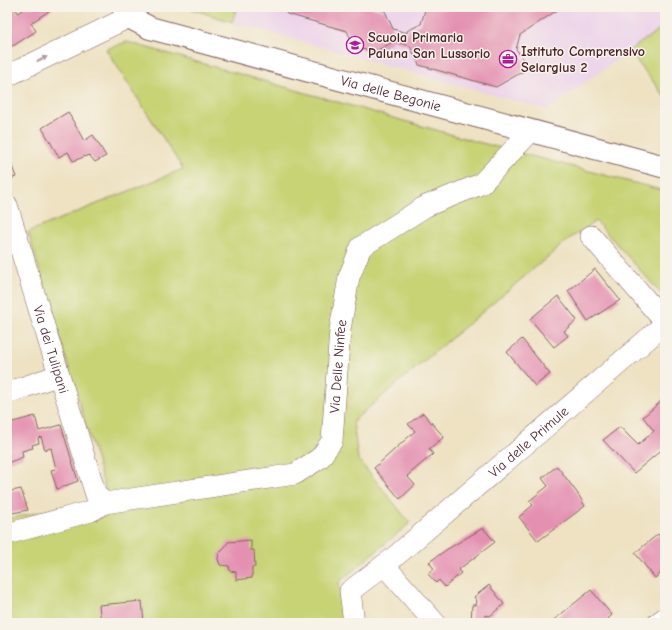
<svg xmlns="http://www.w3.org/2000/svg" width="672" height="630" viewBox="0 0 672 630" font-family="'Comic Neue',sans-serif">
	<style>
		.built { fill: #ecd1ea }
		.green { fill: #c7d375; stroke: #887950 }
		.building { fill: #e490b1 }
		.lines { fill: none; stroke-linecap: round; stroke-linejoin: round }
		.street-casing { stroke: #836360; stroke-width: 22 }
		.secondary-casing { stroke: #836360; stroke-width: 24 }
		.street { stroke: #fff; stroke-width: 21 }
		.secondary { stroke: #fff; stroke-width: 22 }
		.oneway { fill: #ae9aa0 }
		.labels { text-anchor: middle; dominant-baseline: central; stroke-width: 3; stroke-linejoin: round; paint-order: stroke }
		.poi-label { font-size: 14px; font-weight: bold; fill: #4a1f2b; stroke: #f7f3e8; text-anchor: start }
		.street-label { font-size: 14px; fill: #4a1f2b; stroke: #f7f3e8 }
	</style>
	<rect width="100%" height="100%" fill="#f7f3e8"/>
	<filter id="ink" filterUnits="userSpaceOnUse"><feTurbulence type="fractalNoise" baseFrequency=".025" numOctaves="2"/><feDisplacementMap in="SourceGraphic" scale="8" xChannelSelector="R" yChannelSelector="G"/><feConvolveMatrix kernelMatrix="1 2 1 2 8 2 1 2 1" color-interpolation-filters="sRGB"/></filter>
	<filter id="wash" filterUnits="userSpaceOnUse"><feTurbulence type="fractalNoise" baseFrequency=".012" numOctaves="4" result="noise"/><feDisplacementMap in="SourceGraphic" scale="16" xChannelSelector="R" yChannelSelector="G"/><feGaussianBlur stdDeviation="0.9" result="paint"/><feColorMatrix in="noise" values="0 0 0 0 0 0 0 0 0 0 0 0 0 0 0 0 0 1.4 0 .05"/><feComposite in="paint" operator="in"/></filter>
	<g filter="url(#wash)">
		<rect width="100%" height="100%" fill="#eee2c3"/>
		<!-- built -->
		<path class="built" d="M237,7H662L665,11V25L547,110L232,22Z"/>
		<!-- green -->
		<path class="green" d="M186,7H237L232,22Z
			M664,26L665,27V97L629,51Z
			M127,42L478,142L665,191V298L596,221L569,239L353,421L358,459L410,523L339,582L343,623H7V519L89,502L106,492L28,232L183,169L106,49Z"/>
		<g id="blocks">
			<!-- building -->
			<path class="building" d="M7,7H15L18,13L23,10L21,7H55L31,23L36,31L13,46L7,42Z
				M283,7H370L385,11L393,29L407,33V31L421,24L425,10L424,7H562L520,35L516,49L529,68L496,87L419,65L410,46L391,40V43L374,52L355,47L347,31L287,14Z
				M68,112L84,141L93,135L106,156L95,162L89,155L73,161L68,152L59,157L42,128Z
				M7,153L16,177L7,180Z
				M595,269L620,300L588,321L568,291Z
				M558,296L577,320L564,331L568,336L554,347L530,319Z
				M522,339L550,374L535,386L507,352Z
				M665,398V447L634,473L603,440L620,427L638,445L654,431L643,417Z
				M423,413L444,437L429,449L433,454L407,476L415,485L400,499L374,468L415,431L408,424Z
				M35,416L39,431L61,425L78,481L57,489L51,470L56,469L51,448L45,450L41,437L38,438L39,443L32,445L33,448L22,451L23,457L7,463V422L12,420L13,422Z
				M557,466L578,494L585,506L538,541L519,517L533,505L529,501L548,486L542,478Z
				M21,489L28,510L7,514V492Z
				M483,528L495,542L458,570L461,573L445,587L439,580L436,583L428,574L434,569L429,562L446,550Z
				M658,534L665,542V570L655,578L635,553Z
				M251,540V550H254L255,567H252V578L236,580V572L230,571L229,566L220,565L218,559L219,553L223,550L228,542Z
				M489,585L504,604L490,616L485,615L484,623H471L472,605H476L477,601L474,597Z
				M591,590L612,615L604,623H550Z
				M142,601L144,623H101L99,605Z"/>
		</g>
	</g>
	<g filter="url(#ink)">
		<use href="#blocks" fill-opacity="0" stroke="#836360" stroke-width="1"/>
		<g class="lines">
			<defs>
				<g id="street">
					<path d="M7,76L129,17"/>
					<path id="s1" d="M7,205L96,495L105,503L295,474L320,458L332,441L340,330L349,277L361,247L426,206L481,184L530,132"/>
					<path d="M591,236L665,322"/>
					<path d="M7,393L59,375"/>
					<path d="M7,534L91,511L105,503"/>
					<path d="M384,565L435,623"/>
					<path id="s2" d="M354,623L350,591L391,560L665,324"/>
					<path d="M658,623L665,618"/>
				</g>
				<g id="secondary">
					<path id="s3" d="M123,7L129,17L150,28L665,167"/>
				</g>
			</defs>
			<!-- street casing -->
			<use href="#street" class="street-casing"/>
			<!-- secondary casing -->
			<use href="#secondary" class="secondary-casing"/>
			<!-- street -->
			<use href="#street" class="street"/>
			<!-- secondary -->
			<use href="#secondary" class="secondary"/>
		</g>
		<!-- one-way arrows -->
		<defs><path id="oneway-solid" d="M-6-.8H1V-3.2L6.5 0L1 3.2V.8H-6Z"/></defs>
		<use class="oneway" href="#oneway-solid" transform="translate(42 59) rotate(-26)"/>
	</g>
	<!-- icons -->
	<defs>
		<symbol id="school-ring" viewBox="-11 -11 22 22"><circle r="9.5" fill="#f7f3e8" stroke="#b5179e" stroke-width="1.5"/><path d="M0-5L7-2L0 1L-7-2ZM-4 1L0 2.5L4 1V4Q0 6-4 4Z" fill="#b5179e"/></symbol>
		<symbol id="office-ring" viewBox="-11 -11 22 22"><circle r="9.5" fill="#f7f3e8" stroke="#b5179e" stroke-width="1.5"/><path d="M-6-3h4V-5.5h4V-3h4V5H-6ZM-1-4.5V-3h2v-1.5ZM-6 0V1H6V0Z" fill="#b5179e"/></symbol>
	</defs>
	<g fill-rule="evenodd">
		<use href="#school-ring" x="345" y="35" width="20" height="20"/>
		<use href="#office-ring" x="498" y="49" width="20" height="20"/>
	</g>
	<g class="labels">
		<!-- poi labels -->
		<g class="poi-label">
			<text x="368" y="37">Scuola Primaria<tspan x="368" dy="16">Paluna San Lussorio</tspan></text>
			<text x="521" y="51">Istituto Comprensivo<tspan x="521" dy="16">Selargius 2</tspan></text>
		</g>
		<!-- street labels -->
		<g class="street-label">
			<text stroke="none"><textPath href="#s3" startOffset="285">Via delle Begonie</textPath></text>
			<text stroke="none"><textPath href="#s1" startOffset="151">Via dei Tulipani</textPath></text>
			<text stroke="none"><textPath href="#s1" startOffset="633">Via Delle Ninfee</textPath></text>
			<text stroke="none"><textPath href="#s2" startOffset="265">Via delle Primule</textPath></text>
		</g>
	</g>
	<!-- margin -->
	<rect width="672" height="630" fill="none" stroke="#f7f3e8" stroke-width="24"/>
</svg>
